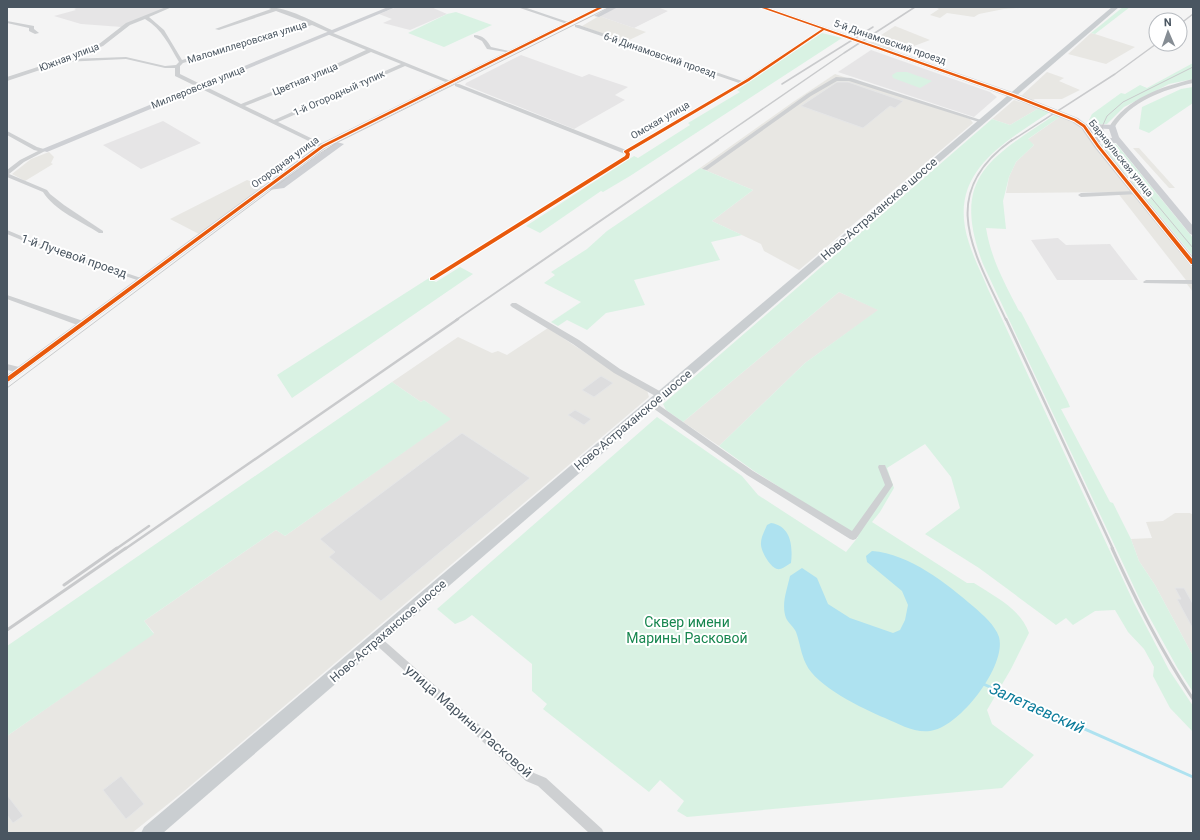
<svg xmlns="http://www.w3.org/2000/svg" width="1200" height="840" viewBox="0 0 1200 840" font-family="Roboto,sans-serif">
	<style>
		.commercial { fill: #e8e7e3 }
		.education { fill: #e6e5e6 }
		.green { fill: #d9f2e3 }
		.water { fill: #aee2f0 }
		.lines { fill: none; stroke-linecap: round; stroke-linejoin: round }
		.stream { stroke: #aee2f0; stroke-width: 3 }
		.building { fill: #ddddde; stroke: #e5e6e7 }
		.street { fill: #ced0d2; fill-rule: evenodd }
		.secondary { fill: #ced0d4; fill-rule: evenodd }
		.primary { fill: #caced1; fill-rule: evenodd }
		.tram { stroke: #c9cacc; stroke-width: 1 }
		.rail-far3 { stroke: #c9cacc; stroke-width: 1.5 }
		.rail-far2 { stroke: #c9cacc; stroke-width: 2 }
		.rail-far1 { stroke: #c9cacc; stroke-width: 2.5 }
		.rail { stroke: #c9cacc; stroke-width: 3 }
		.cycleway-casing { stroke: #fff; stroke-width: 2 }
		.cycleway { fill: #e8590c; fill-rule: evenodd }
		.labels { text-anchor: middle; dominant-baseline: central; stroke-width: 4; stroke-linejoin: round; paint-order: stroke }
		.far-street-label { font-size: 10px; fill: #4a5661; stroke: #fff }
		.street-label { font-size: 12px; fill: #4a5661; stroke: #fff }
		.near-park-label { font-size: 14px; fill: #17864f; stroke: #fff }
		.near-street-label { font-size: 14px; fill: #4a5661; stroke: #fff }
		.near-water-label { font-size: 16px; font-style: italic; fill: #0c7c9b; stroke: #fff }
	</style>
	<rect width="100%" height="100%" fill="#f4f4f4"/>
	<!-- commercial -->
	<path class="commercial" d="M935,7H1034L1004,9L979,14L974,17L947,13L940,18L930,15L939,9Z
		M599,16L646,32L625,42L582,26Z
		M895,26L930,40L914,46L905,43L891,51L869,43Z
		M1091,33L1095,34L1135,47L1106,64L1068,54Z
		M1047,72L1064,78L1059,81L1080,90L1062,99H1035L1031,101L1021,96Z
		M835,74L970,119L973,123L799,270L764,251L761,244L712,221L753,190L700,168L793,102Z
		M1014,100L1039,108L1010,125L992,119Z
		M1061,116L1079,126L1193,269V292L1187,284H1189L1117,192L1006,193L1009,177L1016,162L1034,145L1027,140Z
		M1133,148H1139L1175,188H1169Z
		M49,152L54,157L51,163L53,164L25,181L12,174L31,159Z
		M247,180L264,186L199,234L170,219Z
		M839,292L879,310L805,363L719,446L683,422Z
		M548,328L622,377L647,390L649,397L183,792L132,833H7V736L154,633L144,621L276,530L285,536L450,419L424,400L421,402L392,382L458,337L492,353L498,351L507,355Z
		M1175,513H1190L1193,515V656L1155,585L1139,561L1131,539L1152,538L1146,522L1163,521Z"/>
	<!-- education -->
	<path class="education" d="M79,7L81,8L169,7L122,27L81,24L54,16L76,10L74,9Z
		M397,7H431L447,14L410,30L383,23L392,19L379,14Z
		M617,7H657L668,11L634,28L599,16Z
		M871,50L990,92L997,97L974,117L838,72Z
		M521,55L582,77L589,74L628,87L615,95L625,100L574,129L465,85L466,83Z
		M163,121L201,143L141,169L103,145Z
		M1058,238L1066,245L1110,244L1138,280H1057L1031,240Z"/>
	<!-- green -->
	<path class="green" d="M1123,7H1130L1095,34L1091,33Z
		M456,12L492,25L444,47L408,33L447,14Z
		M822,33L842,38L630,176L603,192L601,191L540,233L526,226L634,156L638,158L690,125L688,123L740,92L737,90Z
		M1193,63V79L1169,84L1124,107L1107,124L1090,125L1089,120L1092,114L1121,93L1125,94L1140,85L1147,88Z
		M897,72H907L932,81L920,88L893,78L892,75Z
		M1193,87V103L1149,133L1139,129L1142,107L1181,89Z
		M1039,108L1050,112C1002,144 946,174 969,243C974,259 982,274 988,289L1134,603L1169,670L1193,706V732L1170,708L1153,676L1154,667L1144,649L1128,632L1115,610L1095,611L1073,625L1066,618L1056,625L979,568L925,534L960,508L951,477L925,444L887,468L894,488L880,512L872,522L967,583H974C994,596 1021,609 1029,633L1011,669L987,710L992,724L1034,755L1002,788L687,817L677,811L684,801L660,780L649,792L543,709L547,704L532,691V664L472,615L465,620L455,624L437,609L657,417L742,476L758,495L846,552L858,537L754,471L719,446L805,363L878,310L839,292L683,422L666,410L663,404L992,119L1010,125Z
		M1056,114L1061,116L1028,139L1034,145L1016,162L1009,177L1003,201L1006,229L986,228C991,259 1005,284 1019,311L1021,312L1068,402L1070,407L1061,409L1110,502L1113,503L1131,539L1139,561L1155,585L1193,656V692L1178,669L1141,602L983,264C950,177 990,158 1056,114Z
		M1102,142H1112L1118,146L1193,238V256L1102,145Z
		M700,168L753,190L712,221L742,235L711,242L720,260L634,280L645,305L606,313L587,330L567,320L558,326L551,322L581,302L544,283L555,275L551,272L587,249L607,231Z
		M460,267L473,274L292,398L277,375L429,278L436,282Z
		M392,382L421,402L424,400L451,419L285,536L276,530L144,621L154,634L7,736V646Z"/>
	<!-- water -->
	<path class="water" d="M771,523C791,526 793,546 791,563C787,565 782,570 777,569C770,567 760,550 761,543C761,537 765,530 767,525Z
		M872,551C910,554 946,583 974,607C983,615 995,625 999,637C1007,666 959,728 930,731C914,733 899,724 885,718C863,709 816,686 806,664C801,654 800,643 796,632C794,627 788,623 786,618C781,604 787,590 790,576L802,568L817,578L828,604L850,618L893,633L900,630L905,620L908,605L902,591L867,562L866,556Z"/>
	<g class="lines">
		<!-- stream -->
		<path class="stream" d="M981,683L1193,777"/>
	</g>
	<!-- building -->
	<path class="building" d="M837,82H848L903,101L895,108L890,106L863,128L801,106Z
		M601,376L613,383L594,397L582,390Z
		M575,410L591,419L584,425L568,415Z
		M462,433L530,478L381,601L329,557L335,552L320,539Z
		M1175,588H1184L1193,604V629L1177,599H1181Z
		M121,776L144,804L126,819L103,790Z
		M7,795L23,816L13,823L7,815Z"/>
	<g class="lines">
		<!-- street -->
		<path class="street" d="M166,7H172L149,17L164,30L182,60L308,23L276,11L219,30L215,29L271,9L267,7C288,7 314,22 334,31L333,33L453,82L448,83L405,66L278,122L325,145V147L323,148L175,76V68H165L126,59L64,62L7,81V77L59,60L99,44L126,23ZM145,19C162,29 169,45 179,62L176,65L165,66L126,57L69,59L103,46L130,25ZM312,25L328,32L327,34L366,50L304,79L241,104L180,74V66L183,63ZM371,52L401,64L274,120L245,106L308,81Z
			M206,7H227L225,8H208Z
			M517,7H524L571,23L567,24Z
			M7,21L34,26V29L39,33L35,34L29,31V28L7,23Z
			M575,25H579L742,81L821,29L825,30L750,81L630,152L631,154L629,158L434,280H430V278L624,156L625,154L455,86V84H459L626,150L739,83L575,27Z
			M474,35C483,35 487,40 491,47L513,52L511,53L487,49L482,41L474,37Z
			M836,77L851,78L984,121L979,122L849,81H837L811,96L707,170L702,169L807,94Z
			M1193,79V83C1163,90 1131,101 1114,128L1109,127C1127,98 1161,87 1193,79Z
			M7,131L37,147L47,150L24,162L9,174L47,190L50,194L64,205L103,231V233H99C81,221 55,211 43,192L7,177V170L20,160L38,151L34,150L7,135Z
			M1136,191L1139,193L1138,194L1081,197L1078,195L1081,193Z
			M7,230L40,244L144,279L145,280L144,281H140L36,246L7,234Z
			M1146,280H1193V284L1144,283L1143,282Z
			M7,295L86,322L87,324L83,326H80L7,299Z
			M512,303H516L579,340L620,369L665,394L666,396L665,398H659L614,373L573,344L512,307L510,305Z
			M7,364L23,368L24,370L20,373L7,370Z
			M653,401L753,471L852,531L885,485L878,467L879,465H885L893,485L856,539L853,540L850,539L747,475L650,406L649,404L650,402Z
			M377,636L380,637L534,773L546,778L602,829L604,833H589L538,786L526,781L374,643L372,640L374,637Z"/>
		<!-- secondary -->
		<path class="secondary" d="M388,7H396L47,152L40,150Z
			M597,7H605L326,148L277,184L337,142L344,144L284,188L269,190L7,384V375L320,144Z
			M610,7H618L599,17L594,16Z
			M758,7H767L1015,93L1078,118L1086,124L1115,125L1119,137L1193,226V235L1190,234L1116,143L1099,142L1193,257V266L1190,265L1095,148L1081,128L1072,122L1009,97ZM1090,128L1109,129L1112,138L1095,137Z"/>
		<!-- primary -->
		<path class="primary" d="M1112,7H1119L163,833H141L144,827Z"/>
		<!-- tram -->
		<path class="tram" d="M1193,67L1123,102L1107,116L1102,127L1109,147L1193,248
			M7,388L319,154L338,142L610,7"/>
		<!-- rail-far3 -->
		<path class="rail-far3" d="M1180,24L1193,14
			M782,84L873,27
			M716,141L844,53L915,7
			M1011,141L1115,74L1156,44"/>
		<!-- rail-far2 -->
		<path class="rail-far2" d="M456,320L718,140
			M1006,320C975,253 935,195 1012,140"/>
		<!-- rail-far1 -->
		<path class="rail-far1" d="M1006,319L1113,549
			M116,549L149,526
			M125,549L458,319"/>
		<!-- rail -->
		<path class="rail" d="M1112,548C1136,600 1161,651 1193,699
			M64,585L117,548
			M7,630L126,548"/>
		<defs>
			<path id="cycleway" d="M599,7H604L324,147L9,381L7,382V377L322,145Z
				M759,7H764L1013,94L1076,119L1085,125L1099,145L1193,260V264H1191L1097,147L1083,127L1074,121L1011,96L824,30L749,81L629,152L630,154L629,158L434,280H430V278L625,156L626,154L624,152V151L747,79L822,29Z"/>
		</defs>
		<!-- cycleway casing -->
		<use href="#cycleway" class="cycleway-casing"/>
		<!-- cycleway -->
		<use href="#cycleway" class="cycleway"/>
	</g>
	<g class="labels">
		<!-- far-street labels -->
		<g class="far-street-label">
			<text transform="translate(247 42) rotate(-17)">Маломиллеровская улица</text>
			<text transform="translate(890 42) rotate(19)">5-й Динамовский проезд</text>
			<text transform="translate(660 55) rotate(19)">6-й Динамовский проезд</text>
			<text transform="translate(69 57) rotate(-21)">Южная улица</text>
			<text transform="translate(305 79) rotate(-23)">Цветная улица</text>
			<text transform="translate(198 87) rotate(-22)">Миллеровская улица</text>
			<text transform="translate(339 93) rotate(-24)">1-й Огородный тупик</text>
			<text transform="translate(660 120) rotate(-30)">Омская улица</text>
			<text transform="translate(1121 158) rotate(51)">Барнаульская улица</text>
			<text transform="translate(285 162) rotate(-36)">Огородная улица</text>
		</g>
		<!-- street labels -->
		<g class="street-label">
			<text transform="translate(879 209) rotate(-41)">Ново-Астраханское шоссе</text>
			<text transform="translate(74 256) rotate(19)">1-й Лучевой проезд</text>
			<text transform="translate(633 420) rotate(-40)">Ново-Астраханское шоссе</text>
			<text transform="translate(388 631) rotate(-41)">Ново-Астраханское шоссе</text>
		</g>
		<!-- near-park labels -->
		<g class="near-park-label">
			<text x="687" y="622">Сквер имени<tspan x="687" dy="16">Марины Расковой</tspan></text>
		</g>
		<!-- near-street labels -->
		<g class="near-street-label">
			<text transform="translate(469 721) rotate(41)">улица Марины Расковой</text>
		</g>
		<!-- near-water labels -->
		<g class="near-water-label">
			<text transform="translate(1037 708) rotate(24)">Залетаевский</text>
		</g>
	</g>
	<!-- border -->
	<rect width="1200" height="840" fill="none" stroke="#4a5661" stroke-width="16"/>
	<!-- north arrow -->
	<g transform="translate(1168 32) rotate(358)"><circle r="19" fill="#ffffff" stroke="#b7bbc0"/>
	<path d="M0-3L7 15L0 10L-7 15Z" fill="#868d94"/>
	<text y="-6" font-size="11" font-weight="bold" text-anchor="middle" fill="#4a5661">N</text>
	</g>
</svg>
